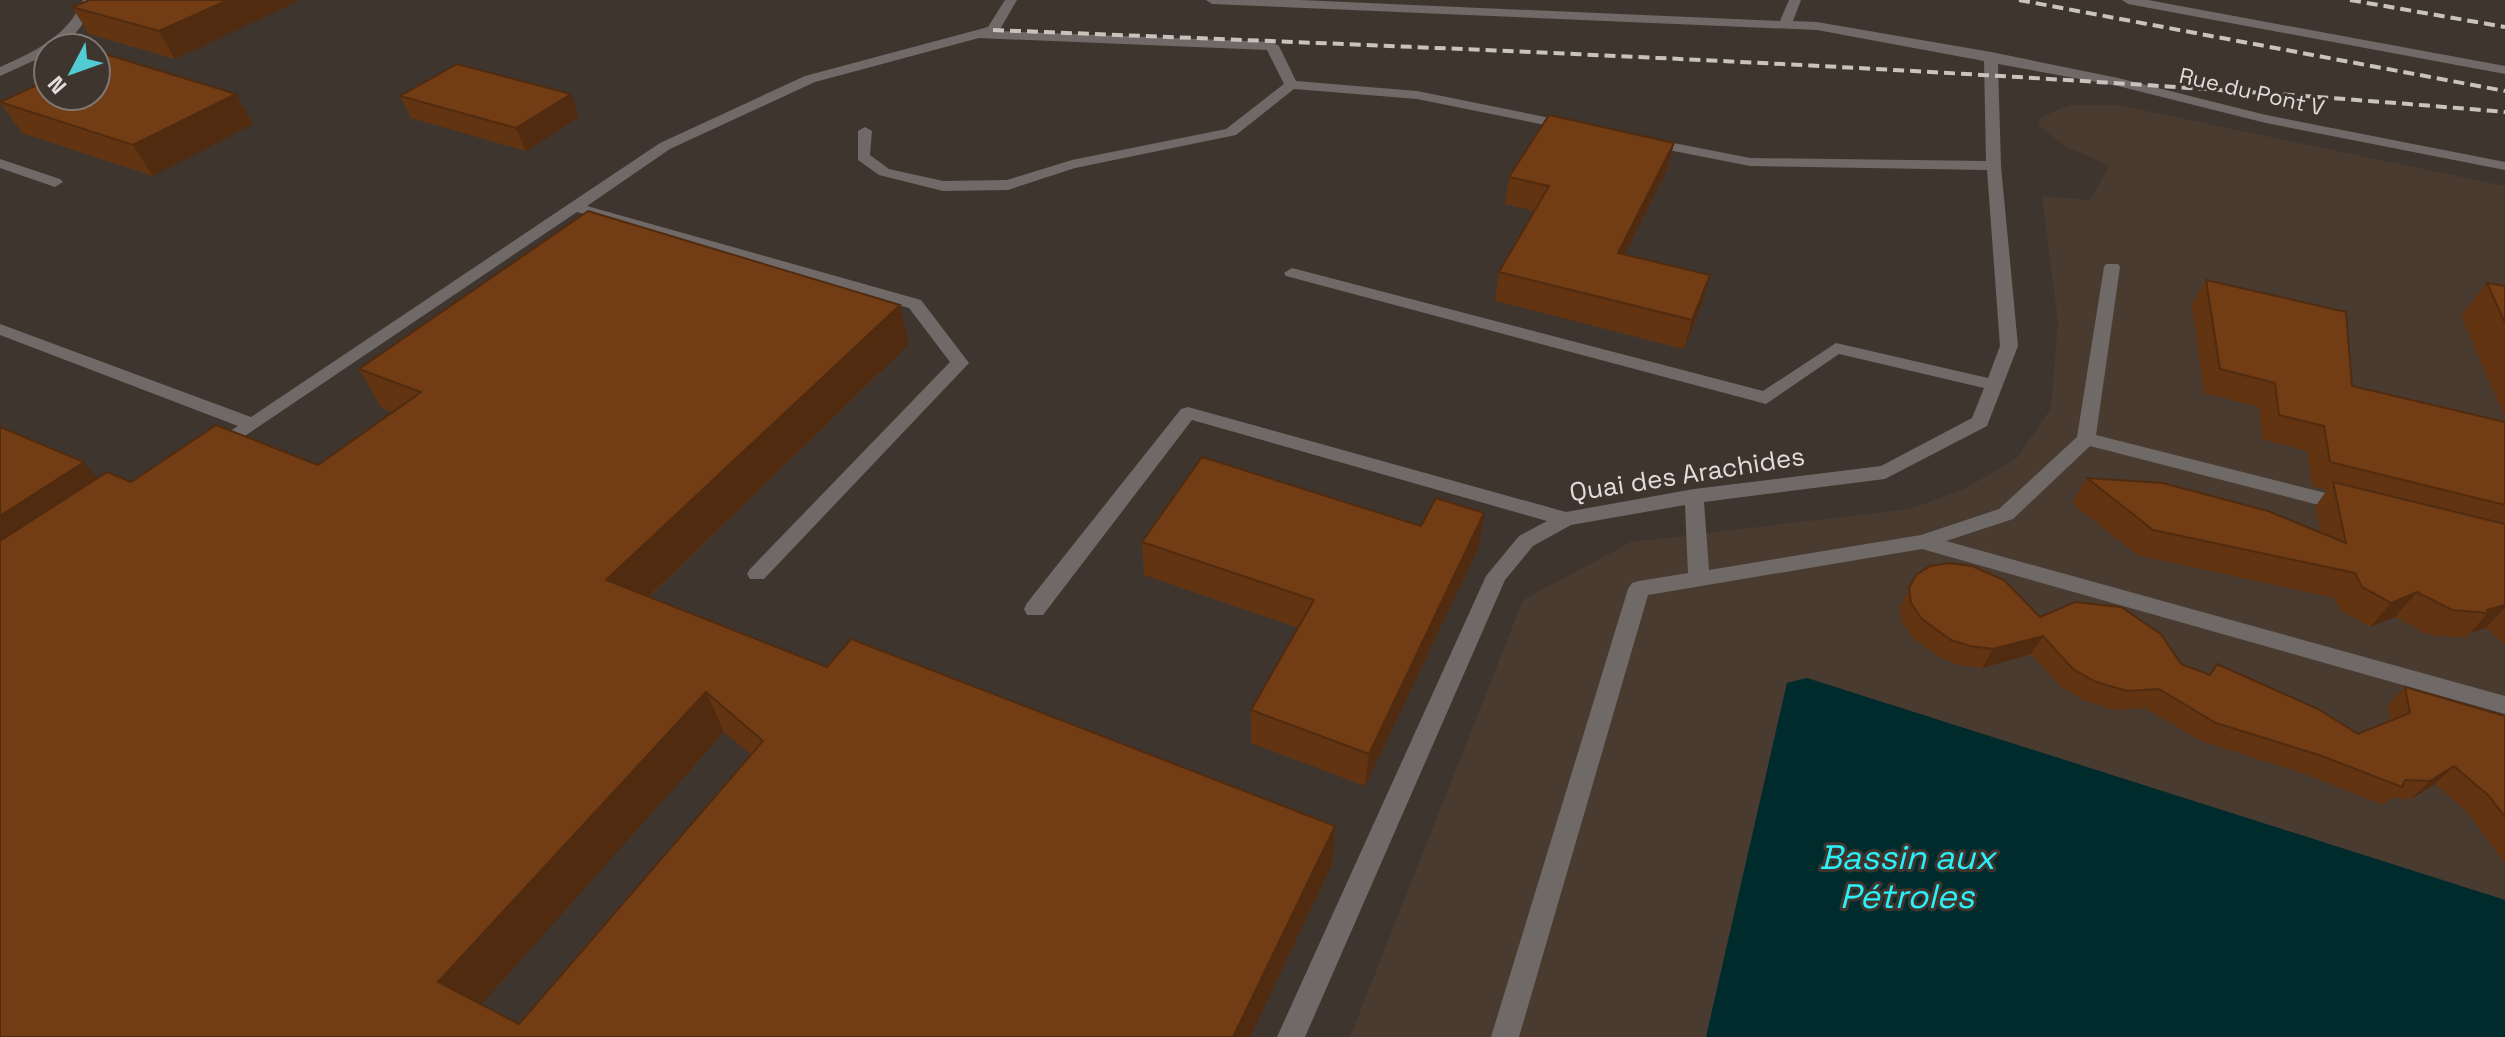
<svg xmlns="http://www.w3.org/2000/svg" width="2505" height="1037" viewBox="0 0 2505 1037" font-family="'Space Grotesk',sans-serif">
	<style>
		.built { fill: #4a3b31 }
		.water { fill: #002b2d }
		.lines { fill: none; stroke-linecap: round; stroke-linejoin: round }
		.minor { fill: #6f6a67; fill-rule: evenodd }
		.rail { stroke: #c9c3be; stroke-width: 4; stroke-dasharray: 11 6; stroke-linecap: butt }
		.wall { fill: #623412; fill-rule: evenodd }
		.shaded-wall { fill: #502b0f }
		.building { fill: #723d15; stroke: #502b0f; stroke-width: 2; fill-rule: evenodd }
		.labels { text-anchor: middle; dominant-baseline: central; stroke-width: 6; stroke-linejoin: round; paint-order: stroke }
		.far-street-label { font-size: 22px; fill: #e3ddd9; stroke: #3e352f }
		.street-label { font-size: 26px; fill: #e3ddd9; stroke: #3e352f }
		.near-water-label { font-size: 34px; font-style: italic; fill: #2af0f7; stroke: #3e352f }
	</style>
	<rect width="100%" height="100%" fill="#3e352f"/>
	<!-- built -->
	<path class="built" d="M2069,105H2118L2505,186V900L1807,678L1787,683L1706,1037H1350L1523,600L1631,542L1910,509L1966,488L2017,458L2051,408L2058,321L2042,196L2090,200L2109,166L2065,146L2038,125L2041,117Z"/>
	<!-- water -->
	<path class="water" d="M1807,678L2505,900V1037H1706L1787,683Z"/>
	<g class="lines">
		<!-- minor -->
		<path class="minor" d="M83,0H95C88,19 70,48 48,48L44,56L0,76V67C33,53 69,35 83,0Z
			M1005,0H1017L999,31L1272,42L1279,46L1296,81L1417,91L1570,122L1577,126L1570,130L1417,99L1294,89L1236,135L1075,168L1008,190L943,191L879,175L858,160V131L865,127L872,131L870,155L889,169L943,181L1007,180L1072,160L1226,129L1284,84L1267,50L979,38L815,82L670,149L587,206L921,300L969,363L764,579H750L747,574L750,569L950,362L909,308L577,212L218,454L211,453L209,448L211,443L238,426L0,335V324L251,417L660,143L805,76L988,27Z
			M1206,0H1300L1780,21L1789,0H1801L1793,21L1817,22L1991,52L2118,78L2266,115L2505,162V170L2266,123L2118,86L1998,64L2001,166L2018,346L1987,426L1885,479L1704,502L1709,570L1921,535L1999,509L2077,437L2104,267L2106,264H2118L2120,267L2096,435L2353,500L2356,505L2353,510L2346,512L2090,446L2013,519L1946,541L2505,696V714L1922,549L1648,595L1519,1037H1491L1628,589L1632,583L1639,581L1688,573L1685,505L1571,525L1533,546L1505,580L1305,1037H1277L1486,576L1519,536L1547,521L1192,420L1043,615H1027L1024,609L1027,603L1181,409L1188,407L1566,512L1694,489L1881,466L1972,418L1984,388L1839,354L1766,404L1286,276L1284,273L1292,268L1763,391L1836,343L1988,378L2000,346L1987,170L1750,166L1648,146L1641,142L1648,138L1750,158L1986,161L1984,61L1817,30L1212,4Z
			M2122,0H2148L2505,66V74L2128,4Z
			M0,159L60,179L63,182L55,187L0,168Z"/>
		<!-- rail -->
		<path class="rail" d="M2019,0L2505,91
			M2350,0L2505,27
			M993,30C1497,50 2002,69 2505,112"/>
	</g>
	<!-- wall -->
	<path class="wall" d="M300,0L175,59L89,34L72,7Z
		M236,94L253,124L153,176L22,133L0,102Z
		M571,94L579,117L526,151L411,118L400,96Z
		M1674,143L1667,170L1625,254L1702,303L1684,349L1495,301L1499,272L1534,211L1505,204L1509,177Z
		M2206,280L2352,386L2505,422V645L2486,628L2470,633L2465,638L2429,635L2395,617L2370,627L2341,611L2334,598L2137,555L2072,503L2087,478L2320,532L2315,507L2327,490L2312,486L2307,451L2262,439L2259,407L2204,393L2192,304Z
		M2487,283L2505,286V418L2461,316Z
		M909,344L649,597L827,667L1335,826L1332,864L1250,1037H0L84,462L97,479L131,482L318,465L392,412L382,409L359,369ZM724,732L751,755L519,1024L481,1004Z
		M1484,513L1479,546L1365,786L1251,743V710L1298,628L1144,575L1142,542L1421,526Z
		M1916,575L2209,674L2217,664L2358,734L2390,721L2388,705L2405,687L2505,716V864L2469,814L2435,784L2411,799L2390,798L2383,805L2305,774L2201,741L2145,708L2113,710L2083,700L2061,687L2031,654L1982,668L1959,665L1941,658L1913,638L1902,622L1900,607Z"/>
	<!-- shaded-wall -->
	<path class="shaded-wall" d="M228,0H300L175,59L159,31Z
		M236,94L253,124L153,176L133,145Z
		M571,94L579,117L526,151L516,128Z
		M1674,143L1667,170L1611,281L1618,253Z
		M1710,275L1702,303L1684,349L1692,320Z
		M900,305L909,344L625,619L606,580Z
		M84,462L117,502L0,580V516Z
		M1484,513L1479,546L1365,786L1369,754Z
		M2417,592L2395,617L2370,627L2391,603Z
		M2505,605V608L2486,628L2470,633L2488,613L2487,610Z
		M2043,636L2031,654L1982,668L1993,649Z
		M706,692L724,732L469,1018L438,982Z
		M2454,766L2435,784L2411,799L2430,781Z
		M1335,826L1332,864L1250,1037H1233Z"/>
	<!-- building -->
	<path class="building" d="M90,0H228L159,31L72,7Z
		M105,54L236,94L133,145L0,102L48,80V96H96V59Z
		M457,64L571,94L516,128L400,96Z
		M1549,115L1674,143L1618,253L1710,275L1692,320L1499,272L1549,186L1509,177Z
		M588,211L900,305L606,580L827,667L851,639L1335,826L1233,1037H0V541L107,472L131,482L216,425L318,465L421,392L359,369ZM706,692L763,741L519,1024L438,982Z
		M2206,280L2346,312L2352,386L2505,422V505L2330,462L2324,426L2279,415L2275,383L2220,369Z
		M2487,283L2505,286V323Z
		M0,427L84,462L0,516Z
		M1202,457L1421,526L1436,498L1484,513L1369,754L1251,710L1314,600L1142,542Z
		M2087,478L2163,483L2268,511L2346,543L2333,482L2505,524V605L2487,610L2488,613L2452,610L2417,592L2391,603L2362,587L2355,573L2153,530Z
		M1949,563L1972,566L2004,580L2040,617L2075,602L2121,607L2161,634L2181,664L2210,675L2217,664L2318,709L2358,734L2410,713L2405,687L2505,716V817L2489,796L2454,766L2430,781L2405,780L2402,787L2322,756L2216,723L2159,689L2127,691L2096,682L2073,669L2043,636L1993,649L1970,646L1951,640L1922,619L1911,603L1909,588L1916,575L1930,566Z"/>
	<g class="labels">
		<!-- far-street labels -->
		<g class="far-street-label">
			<text transform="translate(2252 91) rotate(13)">Rue du Pont V</text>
		</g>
		<!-- street labels -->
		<g class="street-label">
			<text transform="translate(1687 474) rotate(-9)">Quai des Arachides</text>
		</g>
		<!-- near-water labels -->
		<g class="near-water-label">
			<text x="1907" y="857">Bassin aux<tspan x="1907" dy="39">Pétroles</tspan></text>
		</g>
	</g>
	<!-- north arrow -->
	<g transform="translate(72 72) rotate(229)"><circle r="38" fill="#3e352f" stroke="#807873" stroke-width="2"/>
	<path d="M0-6L14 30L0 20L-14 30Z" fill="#51ccd2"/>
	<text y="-12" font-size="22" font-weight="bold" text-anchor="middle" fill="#e3ddd9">N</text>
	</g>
</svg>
